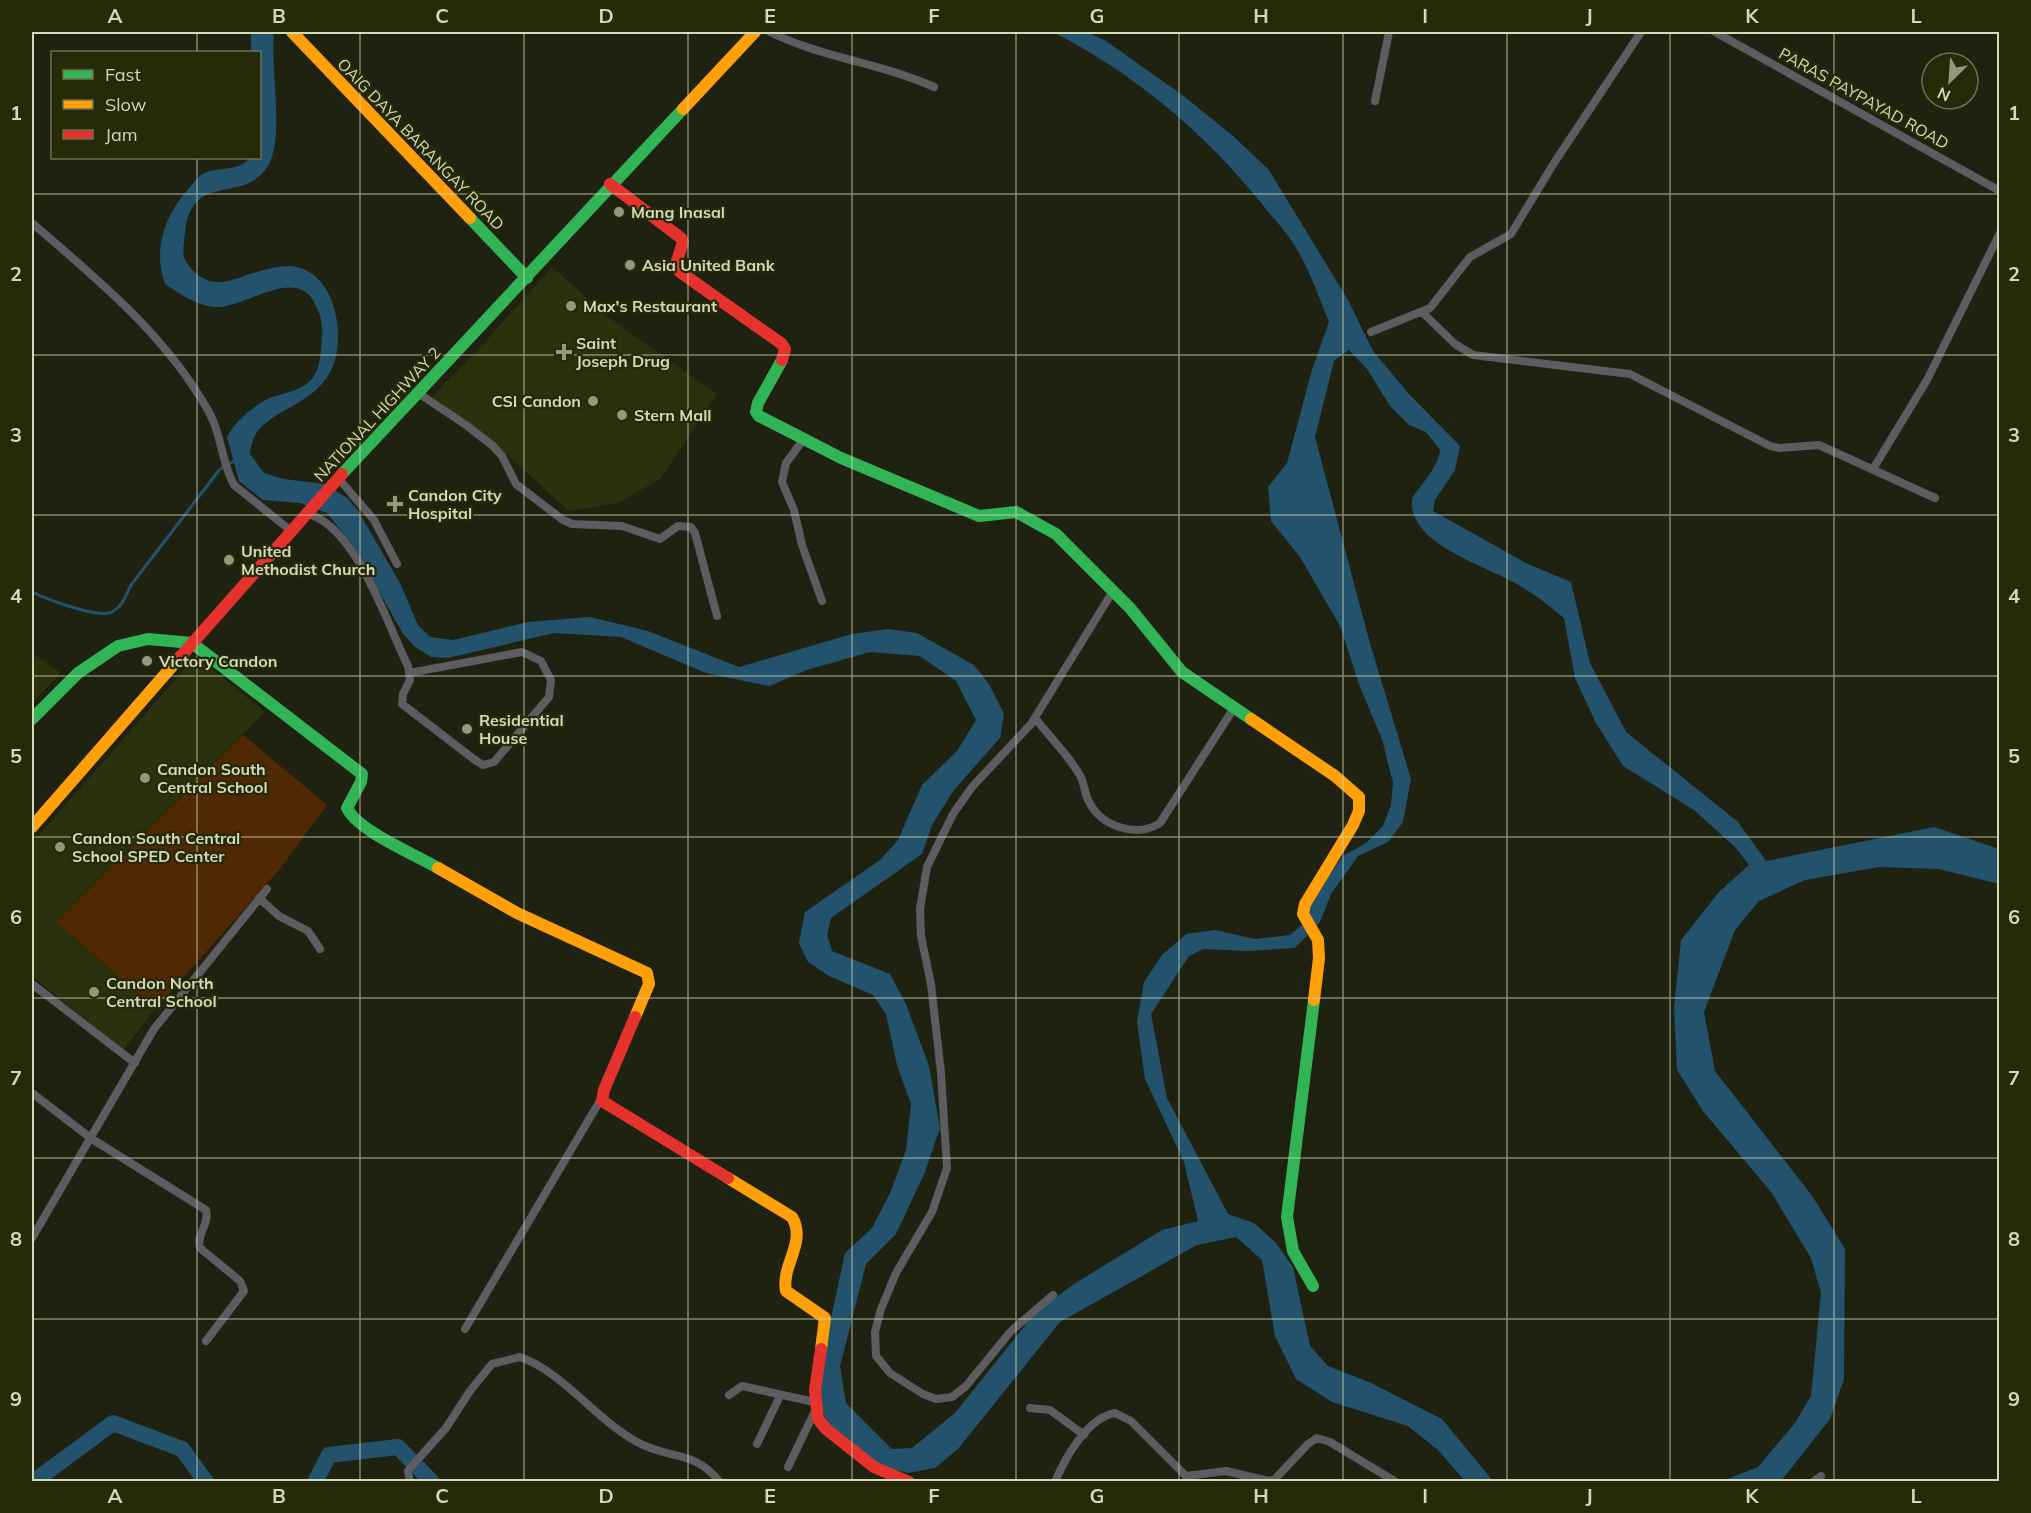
<svg xmlns="http://www.w3.org/2000/svg" width="2031" height="1513" viewBox="0 0 2031 1513" font-family="Mulish,sans-serif">
	<style>
		.built { fill: #2b300d }
		.green { fill: #502802 }
		.water { fill: #22526c }
		.lines { fill: none; stroke-linecap: round; stroke-linejoin: round }
		.stream { stroke: #22526c; stroke-width: 3 }
		.river { stroke: #22526c; stroke-width: 16 }
		.street { stroke: #5d5c60; stroke-width: 8 }
		.fast { stroke: #30b455; stroke-width: 12 }
		.slow { stroke: #ff9f0a; stroke-width: 12 }
		.jam { stroke: #e5322d; stroke-width: 12 }
		.grid { fill: none; stroke: #d2d8b8; stroke-width: 1.5; stroke-opacity: 0.55 }
		.poi-dot { fill: #94987e; stroke: #262a09; stroke-width: 2 }
		.labels { text-anchor: middle; dominant-baseline: central; stroke-width: 4.5; stroke-linejoin: round; paint-order: stroke }
		.street-label { font-size: 16px; fill: #d2d8b8; stroke: #262a09 }
		.poi-label { font-size: 16px; font-weight: bold; fill: #d2d8b8; stroke: #262a09; text-anchor: start }
		.neatline { fill: none; stroke: #d2d8b8; stroke-width: 2 }
		.grid-label { font-size: 20px; text-anchor: middle; font-weight: bold; fill: #d2d8b8 }
	</style>
	<rect width="100%" height="100%" fill="#202211"/>
	<!-- built -->
	<path class="built" d="M552,267L608,317L717,394L661,478L619,503L569,511L505,453L432,397L485,342Z
		M32,653L61,673L32,703Z
		M196,656L265,712L57,922L155,1009L123,1050L32,976V843Z"/>
	<!-- green -->
	<path class="green" d="M243,735L327,805L280,869L155,1009L57,922Z"/>
	<!-- water -->
	<path class="water" d="M251,32H274C270,68 285,138 268,166C243,206 192,169 185,233C184,242 182,252 185,260C191,271 204,282 217,282C229,283 245,275 257,272C268,269 286,264 297,267C328,275 339,311 338,340C335,416 253,400 250,454L264,473L284,479L325,484L347,498L357,509L400,583L418,625L430,637L453,640L528,622L590,617L648,631L739,667L852,634L888,629L917,633L974,665L989,684L1004,714L1000,738L954,790L932,825L922,854L831,918L827,935L832,951L890,974L906,1004L929,1066L940,1128L925,1172L896,1234L866,1264L840,1366L846,1403L892,1449L912,1448L955,1413L1035,1313L1074,1284L1162,1230L1198,1221L1184,1162L1145,1079L1137,1022L1144,982L1162,955L1186,934L1215,930L1255,939L1290,935L1308,920L1312,899L1343,856L1366,843L1383,826L1391,805L1393,783L1382,739L1360,687L1340,626L1300,557L1271,521L1268,487L1287,463L1312,370L1329,322C1318,296 1309,267 1293,243C1284,229 1272,217 1262,204C1204,132 1135,74 1053,32H1087L1106,41L1185,97L1233,136L1269,170L1348,300L1373,351L1408,393L1460,446L1455,470L1435,500L1433,511L1528,564L1571,582L1590,663L1626,732L1738,822L1766,861L1934,827L1999,849V884L1938,869L1879,867L1805,880L1759,901L1735,930L1704,1012L1715,1071L1813,1197L1845,1249L1844,1379L1830,1419L1781,1481H1722L1758,1467L1795,1423L1811,1396L1821,1293L1811,1258L1771,1192L1703,1111L1677,1070L1674,1008L1681,940L1719,892L1749,865L1736,848L1694,810L1623,766L1596,723L1575,678L1564,618C1548,605 1533,593 1515,583C1486,566 1409,544 1412,501C1412,492 1437,473 1440,450L1426,432L1409,425L1390,406L1367,369L1349,350L1334,361L1315,437L1369,640L1411,779L1403,822L1388,842L1358,856L1331,894L1320,922L1295,948L1248,951L1203,949L1189,956L1151,1014L1167,1098L1228,1214L1254,1223L1276,1243L1293,1267L1310,1346L1328,1366L1371,1383L1442,1419L1493,1481H1465L1438,1450L1408,1426L1332,1402L1296,1379L1275,1336L1262,1260L1236,1237L1197,1245L1060,1322L958,1449L935,1468L908,1473L882,1466L827,1424L819,1401L825,1346L845,1253L872,1228L890,1193L906,1150L911,1104L897,1065L886,1014L873,995L829,976L808,962L799,943L805,912L880,860L898,840L922,785L957,751L976,720L956,681L920,656L870,652L807,670L769,686L706,673L621,637L554,633L448,658L431,657L414,646L402,632L352,544L327,513L300,503L263,500L239,481L227,437C235,421 254,405 270,398C284,393 305,390 314,376C321,363 321,350 322,336C323,322 320,314 314,302C296,267 247,306 219,307C200,308 180,294 165,284C152,249 166,213 190,187C195,181 200,174 207,172C221,167 241,171 249,158H260V52H251Z"/>
	<g class="lines">
		<!-- stream -->
		<path class="stream" d="M32,592C46,599 99,619 112,612C123,606 126,595 131,585L220,469L234,461"/>
		<!-- river -->
		<path class="river" d="M33,1482L113,1423L182,1449L206,1482
			M315,1482L329,1455L398,1447L432,1482"/>
		<!-- street -->
		<path class="street" d="M770,32C822,58 881,63 934,87
			M1715,32L2000,191
			M1375,101L1389,32
			M32,223C98,280 165,334 209,412C222,435 221,462 234,485L290,530
			M1423,313L1455,344L1473,355L1630,374L1770,446L1780,448L1819,445L1935,498
			M1371,332L1430,308L1470,257L1511,234L1554,163L1641,32
			M418,393L466,425L493,446L502,456L516,484L563,520L572,524L622,526L660,539L678,526L691,527L695,533L717,616
			M803,440L786,463L782,482L794,510L802,545L822,601
			M1873,469L1927,380L2000,233
			M339,479L374,520L397,564
			M305,513C356,524 386,622 408,666L410,680L403,694L402,704L475,760L483,765L494,762L549,697L551,680L541,661L522,652L409,673
			M1035,718C1049,736 1066,753 1078,772C1085,782 1084,793 1089,802C1102,827 1137,838 1160,823L1234,708
			M259,898L279,916L308,931L320,949
			M32,984L135,1063
			M32,1093L92,1139L206,1210C210,1224 196,1234 200,1248L240,1281L244,1291L206,1341
			M32,1238L154,1029L267,889
			M1053,1295L1011,1331L966,1386L952,1397L936,1399L923,1394L890,1373L876,1356L875,1332L881,1309L896,1273L932,1212L947,1168L941,1073L931,984L921,936L920,909L927,867L953,814L972,787L1031,724L1113,591
			M465,1329L601,1099
			M729,1395L742,1386L814,1402
			M1030,1408L1050,1410L1084,1435
			M757,1444L780,1396
			M788,1467L815,1411
			M410,1482L408,1471L411,1467L446,1428L470,1391L492,1364L520,1357C563,1372 597,1421 639,1443C671,1460 693,1449 720,1482
			M1055,1482C1065,1458 1087,1418 1115,1413L1131,1421L1186,1476L1226,1471L1269,1481L1275,1479L1308,1444L1317,1438L1330,1442L1396,1482
			M1813,1482L1821,1476"/>
		<!-- fast -->
		<path class="fast" d="M470,218L527,278
			M782,360L758,403L756,412L759,416L841,458L979,516L1016,512L1056,534L1130,608L1182,672L1251,719
			M342,474L683,109
			M32,719L78,673L118,646L148,639L192,643L362,774L361,782L347,808C358,831 414,854 438,868
			M1313,1286L1293,1251L1287,1217L1314,1000"/>
		<!-- slow -->
		<path class="slow" d="M292,32L470,218
			M683,109L755,32
			M1251,719L1335,776L1359,797V811L1353,825L1305,904L1303,914L1318,940L1319,958L1314,1000
			M32,827L181,656
			M438,868L517,913L647,973L649,984L635,1017
			M728,1178L792,1217C807,1243 781,1264 786,1291L825,1318L821,1349"/>
		<!-- jam -->
		<path class="jam" d="M610,184L681,238L683,242L676,264L680,272L782,344L785,349L782,360
			M181,656L342,474
			M635,1017L604,1090L602,1101L728,1178
			M821,1349L815,1390L818,1419L826,1429L874,1467L909,1482"/>
	</g>
	<!-- grid -->
	<path class="grid" d="M197,32V52M360,32V1482M524,32V1482M688,32V1482M852,32V1482M1016,32V1482M1179,32V1482M1343,32V1482M1507,32V1482M1670,32V1482M1834,32V1482M197,158V1482M32,194H2000M32,355H2000M32,515H2000M32,676H2000M32,837H2000M32,998H2000M32,1158H2000M32,1319H2000"/>
	<!-- markers -->
	<g class="poi-dot">
		<circle cx="619" cy="212" r="6"/>
		<circle cx="630" cy="265" r="6"/>
		<circle cx="571" cy="306" r="6"/>
		<path d="M561 343h6v6h6v6h-6v6h-6v-6h-6v-6h6z"/>
		<circle cx="593" cy="401" r="6"/>
		<circle cx="622" cy="415" r="6"/>
		<path d="M392 495h6v6h6v6h-6v6h-6v-6h-6v-6h6z"/>
		<circle cx="229" cy="560" r="6"/>
		<circle cx="147" cy="661" r="6"/>
		<circle cx="467" cy="729" r="6"/>
		<circle cx="145" cy="778" r="6"/>
		<circle cx="60" cy="847" r="6"/>
		<circle cx="94" cy="992" r="6"/>
	</g>
	<g class="labels">
		<!-- street labels -->
		<g class="street-label">
			<text transform="translate(1864 98) rotate(29)">PARAS PAYPAYAD ROAD</text>
			<text transform="translate(421 144) rotate(46)">OAIG DAYA BARANGAY ROAD</text>
			<text transform="translate(377 414) rotate(-47)">NATIONAL HIGHWAY 2</text>
		</g>
		<!-- poi labels -->
		<g class="poi-label">
			<text x="631" y="212">Mang Inasal</text>
			<text x="642" y="265">Asia United Bank</text>
			<text x="583" y="306">Max's Restaurant</text>
			<text x="576" y="343">Saint<tspan x="576" dy="18">Joseph Drug</tspan></text>
			<text x="581" y="401" text-anchor="end">CSI Candon</text>
			<text x="634" y="415">Stern Mall</text>
			<text x="408" y="495">Candon City<tspan x="408" dy="18">Hospital</tspan></text>
			<text x="241" y="551">United<tspan x="241" dy="18">Methodist Church</tspan></text>
			<text x="159" y="661">Victory Candon</text>
			<text x="479" y="720">Residential<tspan x="479" dy="18">House</tspan></text>
			<text x="157" y="769">Candon South<tspan x="157" dy="18">Central School</tspan></text>
			<text x="72" y="838">Candon South Central<tspan x="72" dy="18">School SPED Center</tspan></text>
			<text x="106" y="983">Candon North<tspan x="106" dy="18">Central School</tspan></text>
		</g>
	</g>
	<!-- border -->
	<rect width="2031" height="1513" fill="none" stroke="#262a09" stroke-width="66"/>
	<!-- legend -->
	<rect x="51" y="51" width="210" height="108" fill="#262a09" stroke="#6b704f" stroke-width="1.5"/>
	<rect x="63" y="70" width="30" height="9" fill="#30b455" stroke="#6b704f" stroke-width="1.5"/>
	<text x="105" y="81" font-size="18" fill="#d2d8b8">Fast</text>
	<rect x="63" y="100" width="30" height="9" fill="#ff9f0a" stroke="#6b704f" stroke-width="1.5"/>
	<text x="105" y="111" font-size="18" fill="#d2d8b8">Slow</text>
	<rect x="63" y="130" width="30" height="9" fill="#e5322d" stroke="#6b704f" stroke-width="1.5"/>
	<text x="105" y="141" font-size="18" fill="#d2d8b8">Jam</text>
	<!-- north arrow -->
	<g transform="translate(1950 81) rotate(205)"><circle r="28" fill="#262a09" stroke="#6b704f" stroke-width="1.5"/>
	<path d="M0-4.5L10 22L0 15L-10 22Z" fill="#94987e"/>
	<text y="-9" font-size="16" font-weight="bold" text-anchor="middle" fill="#d2d8b8">N</text>
	</g>
	<rect x="33" y="33" width="1965" height="1447" class="neatline"/>
	<g class="grid-label">
		<text x="115" y="23">A</text>
		<text x="279" y="23">B</text>
		<text x="442" y="23">C</text>
		<text x="606" y="23">D</text>
		<text x="770" y="23">E</text>
		<text x="934" y="23">F</text>
		<text x="1097" y="23">G</text>
		<text x="1261" y="23">H</text>
		<text x="1425" y="23">I</text>
		<text x="1589" y="23">J</text>
		<text x="1752" y="23">K</text>
		<text x="1916" y="23">L</text>
		<text x="16" y="120">1</text>
		<text x="2014" y="120">1</text>
		<text x="16" y="281">2</text>
		<text x="2014" y="281">2</text>
		<text x="16" y="442">3</text>
		<text x="2014" y="442">3</text>
		<text x="16" y="603">4</text>
		<text x="2014" y="603">4</text>
		<text x="16" y="763">5</text>
		<text x="2014" y="763">5</text>
		<text x="16" y="924">6</text>
		<text x="2014" y="924">6</text>
		<text x="16" y="1085">7</text>
		<text x="2014" y="1085">7</text>
		<text x="16" y="1246">8</text>
		<text x="2014" y="1246">8</text>
		<text x="16" y="1406">9</text>
		<text x="2014" y="1406">9</text>
		<text x="115" y="1503">A</text>
		<text x="279" y="1503">B</text>
		<text x="442" y="1503">C</text>
		<text x="606" y="1503">D</text>
		<text x="770" y="1503">E</text>
		<text x="934" y="1503">F</text>
		<text x="1097" y="1503">G</text>
		<text x="1261" y="1503">H</text>
		<text x="1425" y="1503">I</text>
		<text x="1589" y="1503">J</text>
		<text x="1752" y="1503">K</text>
		<text x="1916" y="1503">L</text>
	</g>
</svg>
